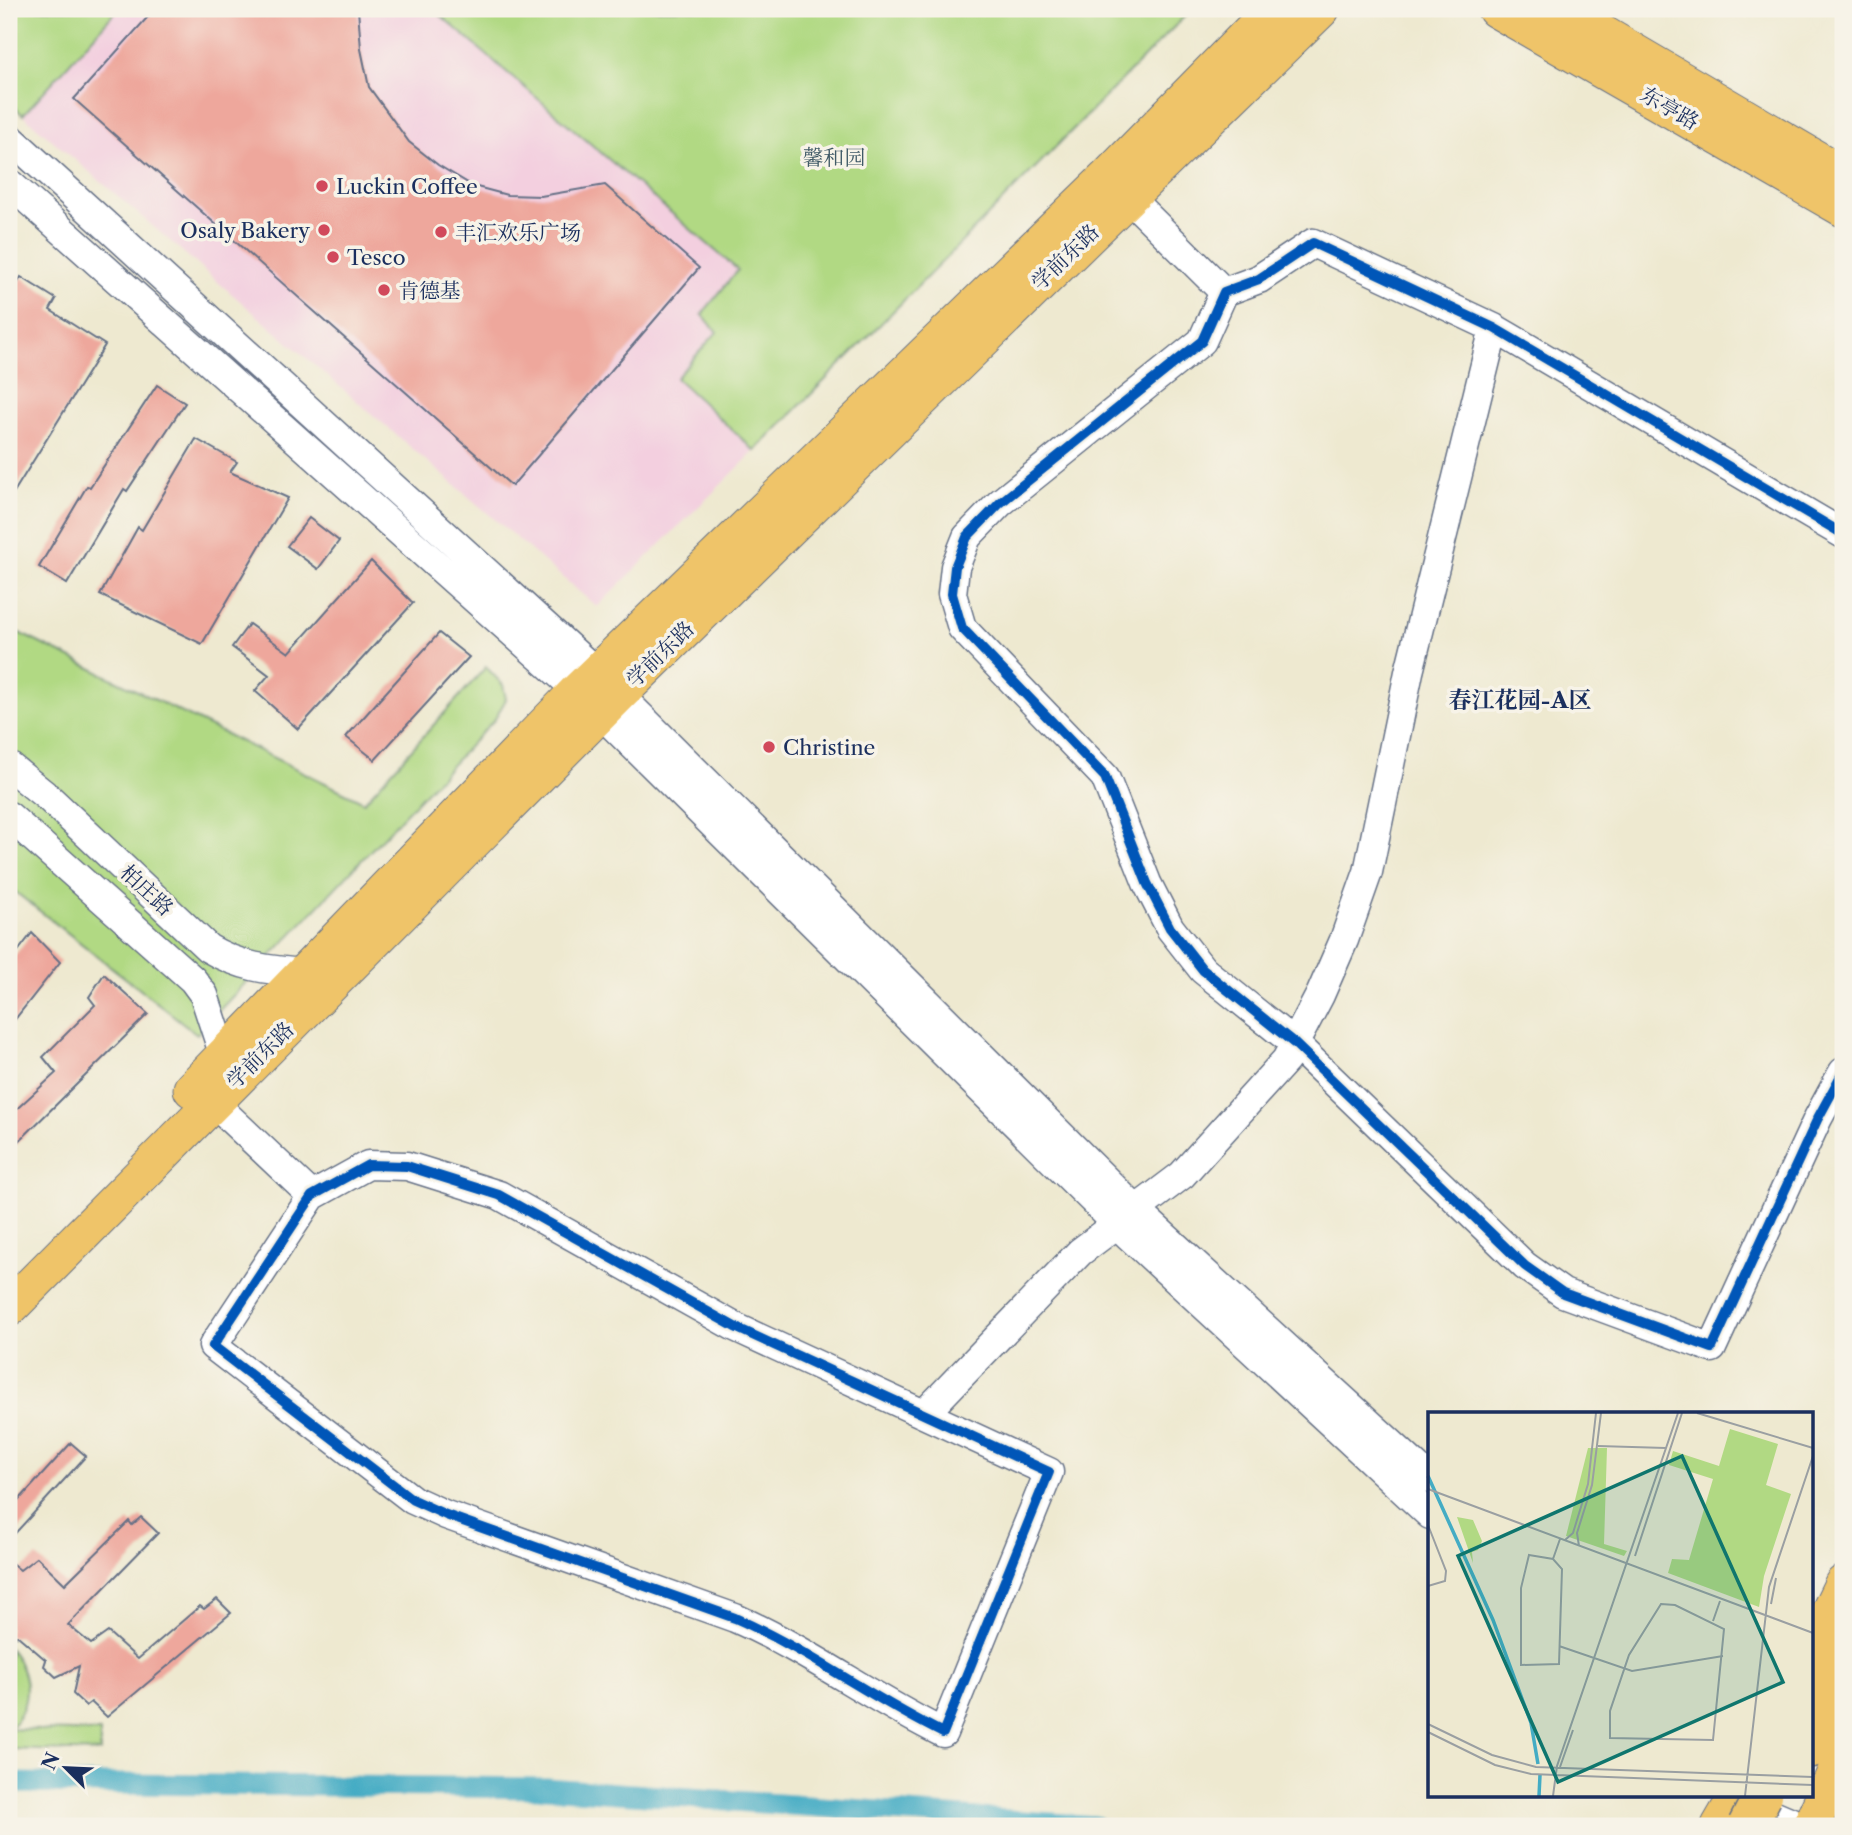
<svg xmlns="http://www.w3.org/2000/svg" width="1852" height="1835" viewBox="0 0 1852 1835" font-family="'Libre Caslon Text','Noto Serif SC',serif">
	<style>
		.built { fill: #f3cfdf }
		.green { fill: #b1d983; stroke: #668470; stroke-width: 2 }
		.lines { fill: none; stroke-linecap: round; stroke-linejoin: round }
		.canal { stroke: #44acc4; stroke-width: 21 }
		.building { fill: #eea79c }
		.minor-casing { stroke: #657086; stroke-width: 31 }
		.major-casing { stroke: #657086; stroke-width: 39 }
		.highway-casing { stroke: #657086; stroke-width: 41 }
		.minor { stroke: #fff; stroke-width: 28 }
		.major { stroke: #efc469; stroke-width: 37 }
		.highway { stroke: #efc469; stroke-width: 38 }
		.highway-bridge-casing { stroke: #657086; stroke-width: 41; stroke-linecap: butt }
		.highway-bridge { stroke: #efc469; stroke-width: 38 }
		.cycleway-casing { stroke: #f7f3e8; stroke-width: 15 }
		.cycleway { stroke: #0057b8; stroke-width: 10 }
		.poi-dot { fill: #d1495b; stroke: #f7f3e8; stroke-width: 2.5 }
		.labels { text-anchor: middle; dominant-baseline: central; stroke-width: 7; stroke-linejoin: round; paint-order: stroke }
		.street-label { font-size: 21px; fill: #1b2f5e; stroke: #f7f3e8 }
		.park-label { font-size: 21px; fill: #405a67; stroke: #f7f3e8 }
		.poi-label { font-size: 21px; fill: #1b2f5e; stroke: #f7f3e8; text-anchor: start }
		.neighbourhood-label { font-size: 23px; font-weight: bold; fill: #1b2f5e; stroke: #f7f3e8 }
		.inset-river { fill: none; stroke: #44acc4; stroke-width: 3.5 }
		.inset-road { fill: none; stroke: #9a9fa2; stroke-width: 2 }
		.view { fill: #0f766e; fill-opacity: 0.15; stroke: #0f766e; stroke-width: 3.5 }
		.inset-edge { fill: none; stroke: #1b2f5e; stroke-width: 3.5 }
	</style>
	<rect width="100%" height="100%" fill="#f7f3e8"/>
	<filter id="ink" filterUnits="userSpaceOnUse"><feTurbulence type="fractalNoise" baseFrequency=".0143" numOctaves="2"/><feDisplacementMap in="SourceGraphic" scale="14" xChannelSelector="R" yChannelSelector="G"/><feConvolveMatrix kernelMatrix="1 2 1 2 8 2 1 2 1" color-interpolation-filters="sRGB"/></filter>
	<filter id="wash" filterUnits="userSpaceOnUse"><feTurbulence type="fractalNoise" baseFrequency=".00686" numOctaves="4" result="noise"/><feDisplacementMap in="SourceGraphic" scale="28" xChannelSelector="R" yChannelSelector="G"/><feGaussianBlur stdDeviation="1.57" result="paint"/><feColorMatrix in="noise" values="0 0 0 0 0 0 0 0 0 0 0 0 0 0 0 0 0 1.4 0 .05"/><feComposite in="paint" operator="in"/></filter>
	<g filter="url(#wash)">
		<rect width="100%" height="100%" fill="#eee9d0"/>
		<!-- built -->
		<path class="built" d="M118,9H433L738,271L702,314L718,332L676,378L755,451L597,607L23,115Z"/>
		<!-- green -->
		<path class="green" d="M9,9H118L23,115L9,102Z
			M433,9H1192L755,451L676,378L717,332L702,314L738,270Z
			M9,628L364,802L486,667L503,685L506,699L495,719L197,1034L9,887Z
			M9,1648C31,1674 32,1704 10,1729L100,1732V1752L9,1749Z"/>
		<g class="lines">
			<!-- canal -->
			<path class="canal" d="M9,1783L546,1788L1095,1826"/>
		</g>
		<g id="blocks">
			<!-- building -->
			<path class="building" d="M155,9H358L361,49L369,87L409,142L438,165L473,186L507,195L541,196L605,185L699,268L512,486L74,99Z
				M21,277L56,299L50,310L105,345L9,500V297Z
				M157,385L185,403L127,491L124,489L67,584L39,567L87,486L90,487Z
				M196,439L237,462L230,472L288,498L202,644L100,595L138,527L142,530Z
				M309,518L339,541L318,569L287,546Z
				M371,561L413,603L298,729L255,691L269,675L232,647L249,624L289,653Z
				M439,633L469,657L375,760L346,737Z
				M32,933L60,962L9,1027V963Z
				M104,974L148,1014L9,1151V1116L56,1073L43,1057L95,1005L89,997Z
				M71,1443L86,1456L9,1540V1511Z
				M141,1517L158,1533L68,1625L91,1644L108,1632L138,1659L200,1606L204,1609L217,1599L231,1613L107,1717L91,1702L86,1706L73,1694L79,1666L56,1677L44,1666L46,1660L18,1636L9,1637V1561L20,1570L37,1557L65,1584L129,1521L132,1525Z"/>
		</g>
	</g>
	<g filter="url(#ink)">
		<use href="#blocks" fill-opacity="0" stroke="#657086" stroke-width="2"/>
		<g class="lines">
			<defs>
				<path id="minor" d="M9,137L597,673L1136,1210L1430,1479
					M9,183L578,691L1129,1236L1430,1515
					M1114,183L1224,292
					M1843,534L1494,328L1313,243L1259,279L1224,292L1202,341L1000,503L967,537L955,567L952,594L962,628L1105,777L1147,883L1170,928L1203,970L1294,1043L1525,1266L1563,1293L1712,1348L1818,1118L1843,1072
					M9,766L50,799L208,948C240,967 268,970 304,973
					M9,816L193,980L204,995L224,1056
					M200,1090L312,1196
					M368,1165L407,1166L499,1195L735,1327L1049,1472L943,1733C871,1698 808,1650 735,1618L446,1515L413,1500L213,1346L312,1196Z
					M924,1414L1080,1252L1182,1175L1286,1060L1320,995L1344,940L1368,872L1409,672L1494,328
					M1740,1800L1801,1826"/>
				<path id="major" d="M1496,9L1843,208
					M1560,9L1843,175
					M192,1089L578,691L1108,177L1273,9
					M9,1308L619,694L1321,9
					M1812,1648L1843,1584
					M1720,1826L1738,1795
					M1811,1826L1843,1757"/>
				<path id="highway" d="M1812,1694L1843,1629
					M1812,1748L1843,1683"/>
			</defs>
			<!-- minor casing -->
			<use href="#minor" class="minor-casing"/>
			<!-- major casing -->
			<use href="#major" class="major-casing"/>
			<!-- highway casing -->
			<use href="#highway" class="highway-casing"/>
			<!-- minor -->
			<use href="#minor" class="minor"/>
			<!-- major -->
			<use href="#major" class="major"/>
			<!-- highway -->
			<use href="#highway" class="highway"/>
			<defs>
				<path id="highway-bridge" d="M1747,1826L1763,1795"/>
			</defs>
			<!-- highway-bridge casing -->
			<use href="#highway-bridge" class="highway-bridge-casing"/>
			<!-- highway-bridge -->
			<use href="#highway-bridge" class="highway-bridge"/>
			<defs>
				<path id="cycleway" d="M1843,534L1494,328L1313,243L1259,279L1224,292L1202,341L1000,503L967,537L955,567L952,594L962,628L1105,777L1147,883L1170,928L1203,970L1294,1043L1525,1266L1563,1293L1712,1348L1818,1118L1843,1072
					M368,1165L407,1166L499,1195L735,1327L1049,1472L943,1733C871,1698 808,1650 735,1618L446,1515L413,1500L213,1346L312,1196Z"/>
			</defs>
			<!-- cycleway casing -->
			<use href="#cycleway" class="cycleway-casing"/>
			<!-- cycleway -->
			<use href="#cycleway" class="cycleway"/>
		</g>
	</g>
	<!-- markers -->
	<g class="poi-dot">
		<circle cx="322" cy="186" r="7"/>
		<circle cx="324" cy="230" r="7"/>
		<circle cx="441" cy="232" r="7"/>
		<circle cx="333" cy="257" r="7"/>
		<circle cx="384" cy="290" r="7"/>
		<circle cx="769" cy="747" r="7"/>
	</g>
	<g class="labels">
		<!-- street labels -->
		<g class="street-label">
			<text transform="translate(1670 108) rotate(30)">东亭路</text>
			<text transform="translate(1065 257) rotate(-44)">学前东路</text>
			<text transform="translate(660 654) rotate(-44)">学前东路</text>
			<text transform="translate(147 890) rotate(43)">柏庄路</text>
			<text transform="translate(260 1055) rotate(-45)">学前东路</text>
		</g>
		<!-- park labels -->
		<g class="park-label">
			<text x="834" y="157">馨和园</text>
		</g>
		<!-- poi labels -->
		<g class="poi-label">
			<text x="336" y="186">Luckin Coffee</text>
			<text x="310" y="230" text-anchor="end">Osaly Bakery</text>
			<text x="455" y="232">丰汇欢乐广场</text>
			<text x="347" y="257">Tesco</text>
			<text x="398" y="290">肯德基</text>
			<text x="783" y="747">Christine</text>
		</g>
		<!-- neighbourhood labels -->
		<g class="neighbourhood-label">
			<text x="1520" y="700">春江花园-A区</text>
		</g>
	</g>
	<!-- overview -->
	<g transform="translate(1428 1412)">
		<rect width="385" height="385" fill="#eee9d0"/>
		<path d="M302,17L350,32L338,73L363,82L336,164L331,195L240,161L244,147L261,148L285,67L241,53L245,39L291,54ZM160,36H179L176,132L199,139L196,144L138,124ZM29,105L45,108L54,129L50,138L44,140L45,151Z" fill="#b1d983"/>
		<path class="inset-river" d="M0,64L65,208L103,311L110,352M111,384L112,363"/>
		<path class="inset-road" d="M269,1L385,36M170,34L238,36M0,77L385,221M0,113L18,159L17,169L0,174M137,128L145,121L160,72L168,1M151,134L149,121L164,73L173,1M101,143L125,147L134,157L131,252L93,253V176ZM207,144L254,1M125,147L132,127M233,192L247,193L296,217L285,328L182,326V299L201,243ZM343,192L348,166M285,209L292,189M131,234L204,259L295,244M0,312L64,343L108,355L385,365M0,320L67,353L103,362L385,373M132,355L145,318M125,384L129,354L250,1M317,384L341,175L385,44"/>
		<path class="view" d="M254,44L355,270L130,370L30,144Z"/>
		<rect width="385" height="385" class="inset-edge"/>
	</g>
	<!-- margin -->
	<rect width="1852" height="1835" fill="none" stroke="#f7f3e8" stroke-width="35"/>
	<!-- north arrow -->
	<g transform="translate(66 1768) rotate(294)" stroke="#f7f3e8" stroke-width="5" paint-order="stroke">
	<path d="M0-5L12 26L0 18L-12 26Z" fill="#1b2f5e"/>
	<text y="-10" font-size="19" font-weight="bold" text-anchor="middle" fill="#1b2f5e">N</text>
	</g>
</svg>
